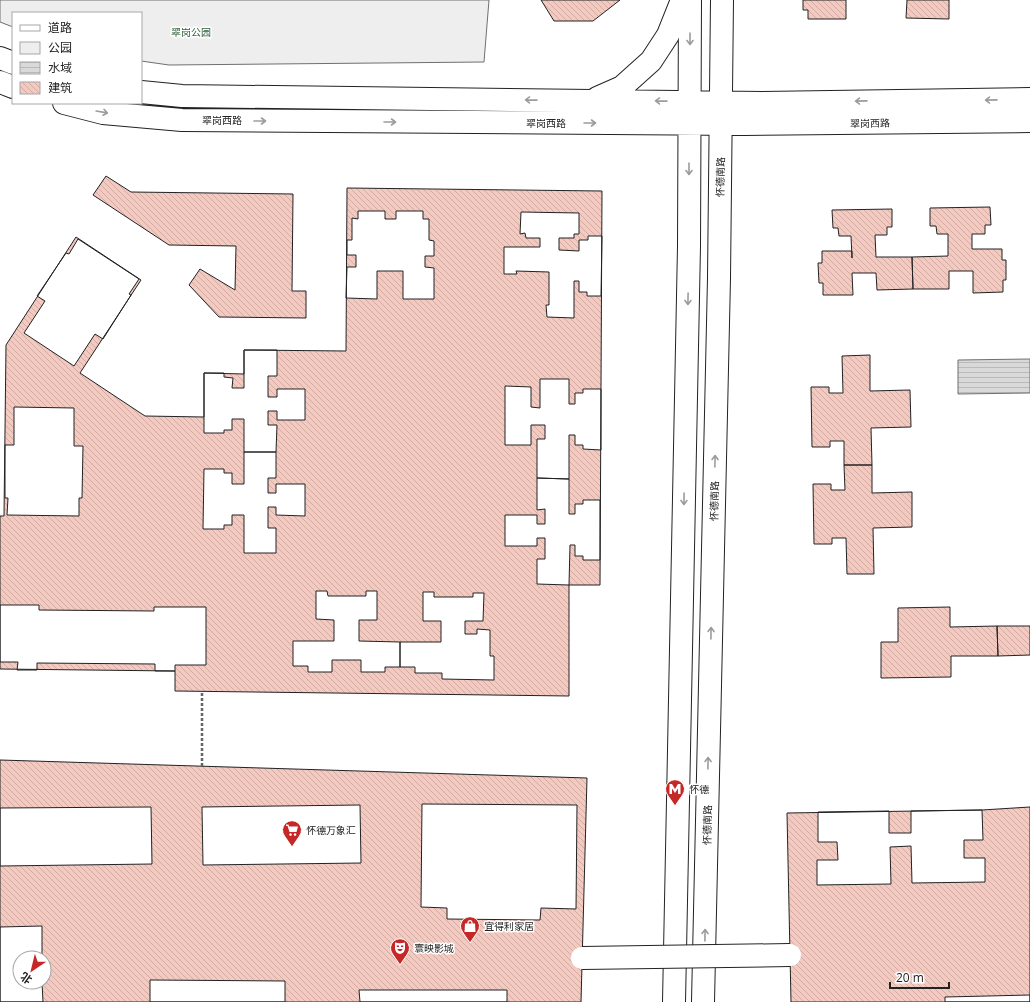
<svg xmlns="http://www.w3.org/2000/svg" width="1030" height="1002" viewBox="0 0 1030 1002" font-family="'Open Sans','Noto Sans SC',sans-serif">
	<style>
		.green { fill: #eee; stroke: #6f6f6f }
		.water { fill: url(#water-rules); stroke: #6f6f6f }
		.building { fill: url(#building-back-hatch); stroke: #222; fill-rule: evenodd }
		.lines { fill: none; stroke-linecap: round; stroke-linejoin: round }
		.major-casing { stroke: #222; stroke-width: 24 }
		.path { stroke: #646464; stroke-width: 2.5; stroke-dasharray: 3 2; stroke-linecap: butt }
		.major { stroke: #fff; stroke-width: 22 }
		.minor-bridge-casing { stroke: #222; stroke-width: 24; stroke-linecap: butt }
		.minor-bridge { stroke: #fff; stroke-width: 22 }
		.oneway { stroke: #9c9c9c }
		.labels { text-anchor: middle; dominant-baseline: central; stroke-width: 3; stroke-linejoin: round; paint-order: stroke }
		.park-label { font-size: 10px; fill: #2f5e38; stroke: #fff }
		.street-label { font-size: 10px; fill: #222; stroke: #fff }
		.poi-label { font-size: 10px; fill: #222; stroke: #fff; text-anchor: start }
	</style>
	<defs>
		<pattern id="water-rules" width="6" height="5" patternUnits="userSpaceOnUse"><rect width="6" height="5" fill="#d9d9d9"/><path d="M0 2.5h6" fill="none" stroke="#bababa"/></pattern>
		<pattern id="building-back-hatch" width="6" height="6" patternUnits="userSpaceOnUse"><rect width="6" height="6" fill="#f3c9c0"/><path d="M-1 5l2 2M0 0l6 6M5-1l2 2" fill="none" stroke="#d0aca5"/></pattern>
	</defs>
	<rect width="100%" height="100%" fill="#fff"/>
	<!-- green -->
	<path class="green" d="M0,0H489L484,62L169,65L141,61V13H13V27L0,22Z"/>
	<!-- water -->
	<path class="water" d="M1030,359V393L958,394V360Z"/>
	<!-- building -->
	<path class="building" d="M541,0H620L593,21H554Z
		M803,0H846V19H808V10H803Z
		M907,0H949V19L906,18Z
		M106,176L131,192L293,194L292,291H306V318L219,317L189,285L200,269L235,290L236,246L169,245L93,195Z
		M347,188L602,191L600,585H569V696L175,691V671L0,669V516H4L6,345L76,237L141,280L80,373L145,416L204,417V373L244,374V350L346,351Z
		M990,207L991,225H985V234H972V249H1002V260H1006V280H1003V292L973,293V271H949V289H913L912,257L948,256V234H937L936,226H930V208Z
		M892,209V227H887V235H875L876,257H912L913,289L877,290L876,273H852L853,295H823V283H819L818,263H822V251H852V258L851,236H839L838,228H833L832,210Z
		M358,211H385V219H396V211H423V219H429V240L434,241V256H425V267L434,268V299H403V271H377V299L346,298L347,267H356V255H347V240H352V218L358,219Z
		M521,212L579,213V234H574V238H559V250L579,251V240H588V236H602L601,296H587V292H579V281H574V318L547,317L546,305H549V272L516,271L517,274H504V247H540V238H526L525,233L520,234Z
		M78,239L139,279L129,294L131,295L103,339L95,334L74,366L24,333L45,301L37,296L66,253L69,254Z
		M244,350H277V376H268V397H277V389H305V420H277V411H268V425H277L276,452H244V419H232V430H224V433H204V373H224V377L233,378L232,388H244Z
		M870,355V391L910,390L911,427L871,428L872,465H844V441H830V447H812L811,387H829V393H843L842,356Z
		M540,379H569V404H575V393H583V389H601V450L583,449V445H575V435H569V479L537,478V439H545V425H531V445H505V386L531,387V407L540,408Z
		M14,407L74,408V446H83L82,498H79V516L7,515L8,498H5V445H14Z
		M244,452H276V478H268V493H276V484H305V516L276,515V507H268V528H276V553H244V515H232V525H224V529H203L204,469H224V473H232V484H244Z
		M844,465H872V493L912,492V527L873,528L874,574H847L846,538H832V544H814L813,484H831V490H845Z
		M537,478L569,479V514H575V504H583V500H600V560H583V556H575V545H570L569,585L537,584V559H545V538H537V546H505V515H537V524H545V509L537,510Z
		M316,591H327L328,596H366V591H377V620H359V641L400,642V667H385V672H361V660H332V672H308V666H293V641H334V620L316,619Z
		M423,592H434V597H473V593H484L483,621H465V634H477V629L490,630V656H494V680L442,679V673H415V667H400V642H441V621H423Z
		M0,605H39V610L154,611V607H206V665H175V671H155V664L37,663V670H17L18,662H0Z
		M950,607V627L997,626L998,656H951V677L881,678V642H898V608Z
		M997,626H1030V655L998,656Z
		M0,760L587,778L581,1002H0ZM20,958H44V982H20Z
		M422,804L577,805L576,909L541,908L540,920L447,919V908L421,907Z
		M360,805L361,863L203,865L202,807Z
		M151,807L152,864L0,866V808Z
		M1030,807V1002H791L787,813L982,810Z
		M982,810L983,840H964V858H985V882L912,883L911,846L890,847L891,884L817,885V860H838L837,842H818V812L889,811V833H911V811Z
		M42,926V958H20V982H42L43,1002H0V927Z
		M150,980L285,981V1002H150Z
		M359,990H507V1002H360Z
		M1030,995V1002H945V997Z"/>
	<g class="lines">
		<defs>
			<path id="major" d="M0,58L13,63
				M0,82L13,87
				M141,92L182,96L762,103L1030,99
				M597,98L622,87L651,61L668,35L682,0
				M64,103L103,113L182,120L744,124L1030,121
				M674,1002L689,246L690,0
				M703,1002L719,278L722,0"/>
		</defs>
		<!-- major casing -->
		<use href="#major" class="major-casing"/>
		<!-- path -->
		<path class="path" d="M202,766V692"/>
		<!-- major -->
		<use href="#major" class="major"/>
		<defs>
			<path id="minor-bridge" d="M582,958L790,955"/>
		</defs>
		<!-- minor-bridge casing -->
		<use href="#minor-bridge" class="minor-bridge-casing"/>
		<!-- minor-bridge -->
		<use href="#minor-bridge" class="minor-bridge"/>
	</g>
	<!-- one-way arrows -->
	<defs><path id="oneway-shaft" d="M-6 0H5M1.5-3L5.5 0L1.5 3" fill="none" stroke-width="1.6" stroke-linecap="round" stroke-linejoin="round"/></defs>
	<g class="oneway">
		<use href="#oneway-shaft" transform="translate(690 39) rotate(90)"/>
		<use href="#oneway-shaft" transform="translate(531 100) rotate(-179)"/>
		<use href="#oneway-shaft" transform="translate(991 100) rotate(179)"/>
		<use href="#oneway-shaft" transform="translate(661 101) rotate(-179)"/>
		<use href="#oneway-shaft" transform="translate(861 101) rotate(179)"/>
		<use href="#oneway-shaft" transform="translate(102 112) rotate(10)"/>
		<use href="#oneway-shaft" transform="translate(260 121)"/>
		<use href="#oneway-shaft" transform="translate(390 122)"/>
		<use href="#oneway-shaft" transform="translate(590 123)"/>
		<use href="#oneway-shaft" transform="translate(689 169) rotate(90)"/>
		<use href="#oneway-shaft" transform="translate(688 299) rotate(91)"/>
		<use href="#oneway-shaft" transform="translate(715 461) rotate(-89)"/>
		<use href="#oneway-shaft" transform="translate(684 499) rotate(91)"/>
		<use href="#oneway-shaft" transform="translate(711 633) rotate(-89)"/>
		<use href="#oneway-shaft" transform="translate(708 763) rotate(-89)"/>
		<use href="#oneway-shaft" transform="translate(705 935) rotate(-89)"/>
	</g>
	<!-- icons -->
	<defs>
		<symbol id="metro-pin" viewBox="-11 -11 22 30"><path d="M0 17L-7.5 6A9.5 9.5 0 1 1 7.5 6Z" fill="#c62828" stroke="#fff"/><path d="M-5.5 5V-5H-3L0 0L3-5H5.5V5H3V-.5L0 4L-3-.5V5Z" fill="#fff"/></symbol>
		<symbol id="supermarket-pin" viewBox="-11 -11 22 30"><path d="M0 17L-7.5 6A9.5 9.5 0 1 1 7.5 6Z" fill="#c62828" stroke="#fff"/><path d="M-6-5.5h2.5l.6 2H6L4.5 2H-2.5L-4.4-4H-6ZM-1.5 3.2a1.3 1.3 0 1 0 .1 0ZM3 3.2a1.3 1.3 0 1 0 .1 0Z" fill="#fff"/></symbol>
		<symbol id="shop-pin" viewBox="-11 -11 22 30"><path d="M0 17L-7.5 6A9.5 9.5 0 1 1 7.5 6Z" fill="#c62828" stroke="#fff"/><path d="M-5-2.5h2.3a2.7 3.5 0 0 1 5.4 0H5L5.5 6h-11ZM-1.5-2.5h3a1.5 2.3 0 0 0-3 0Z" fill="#fff"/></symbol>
		<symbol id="theatre-pin" viewBox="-11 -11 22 30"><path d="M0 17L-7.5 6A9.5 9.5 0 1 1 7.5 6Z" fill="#c62828" stroke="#fff"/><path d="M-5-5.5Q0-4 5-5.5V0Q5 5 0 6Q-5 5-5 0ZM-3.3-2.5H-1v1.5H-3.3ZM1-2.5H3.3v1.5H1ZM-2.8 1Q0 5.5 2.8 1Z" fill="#fff"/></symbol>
	</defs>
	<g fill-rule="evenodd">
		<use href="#metro-pin" x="664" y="778" width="22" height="30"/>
		<use href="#supermarket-pin" x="281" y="819" width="22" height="30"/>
		<use href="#shop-pin" x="459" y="915" width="22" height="30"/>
		<use href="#theatre-pin" x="389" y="937" width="22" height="30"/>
	</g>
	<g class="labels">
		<!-- park labels -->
		<g class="park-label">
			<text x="191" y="32">翠岗公园</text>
		</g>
		<!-- street labels -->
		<g class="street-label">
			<text x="222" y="120">翠岗西路</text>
			<text x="546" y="123">翠岗西路</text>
			<text transform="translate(870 123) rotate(-1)">翠岗西路</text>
			<text transform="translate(720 177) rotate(-89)">怀德南路</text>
			<text transform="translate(714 501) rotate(-89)">怀德南路</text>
			<text transform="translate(707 825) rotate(-89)">怀德南路</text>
		</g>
		<!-- poi labels -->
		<g class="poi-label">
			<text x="689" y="789">怀德</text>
			<text x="306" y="830">怀德万象汇</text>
			<text x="484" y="926">宜得利家居</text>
			<text x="414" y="948">寰映影城</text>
		</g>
	</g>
	<!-- legend -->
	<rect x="12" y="12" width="130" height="92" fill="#ffffff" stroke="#a7a7a7"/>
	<rect x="20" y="25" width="20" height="6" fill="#ffffff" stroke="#a7a7a7"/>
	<text x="48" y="32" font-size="12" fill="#222222">道路</text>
	<rect x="20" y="42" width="20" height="12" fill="#eeeeee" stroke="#a7a7a7"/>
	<text x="48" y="52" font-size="12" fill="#222222">公园</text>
	<rect x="20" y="62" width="20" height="12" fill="url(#water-rules)" stroke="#a7a7a7"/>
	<text x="48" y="72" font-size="12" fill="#222222">水域</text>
	<rect x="20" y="82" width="20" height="12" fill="url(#building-back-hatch)" stroke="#a7a7a7"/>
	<text x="48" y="92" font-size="12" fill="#222222">建筑</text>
	<!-- north arrow -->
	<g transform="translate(32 970) rotate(215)"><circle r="19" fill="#ffffff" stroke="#a7a7a7"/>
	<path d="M0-3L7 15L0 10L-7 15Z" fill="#c62828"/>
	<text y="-6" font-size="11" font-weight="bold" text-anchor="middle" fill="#222222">北</text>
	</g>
	<!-- scale -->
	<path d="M890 982v6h59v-6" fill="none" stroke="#222222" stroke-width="2"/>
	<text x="896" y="982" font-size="12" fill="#222222" stroke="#ffffff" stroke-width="3" paint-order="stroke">20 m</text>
</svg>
